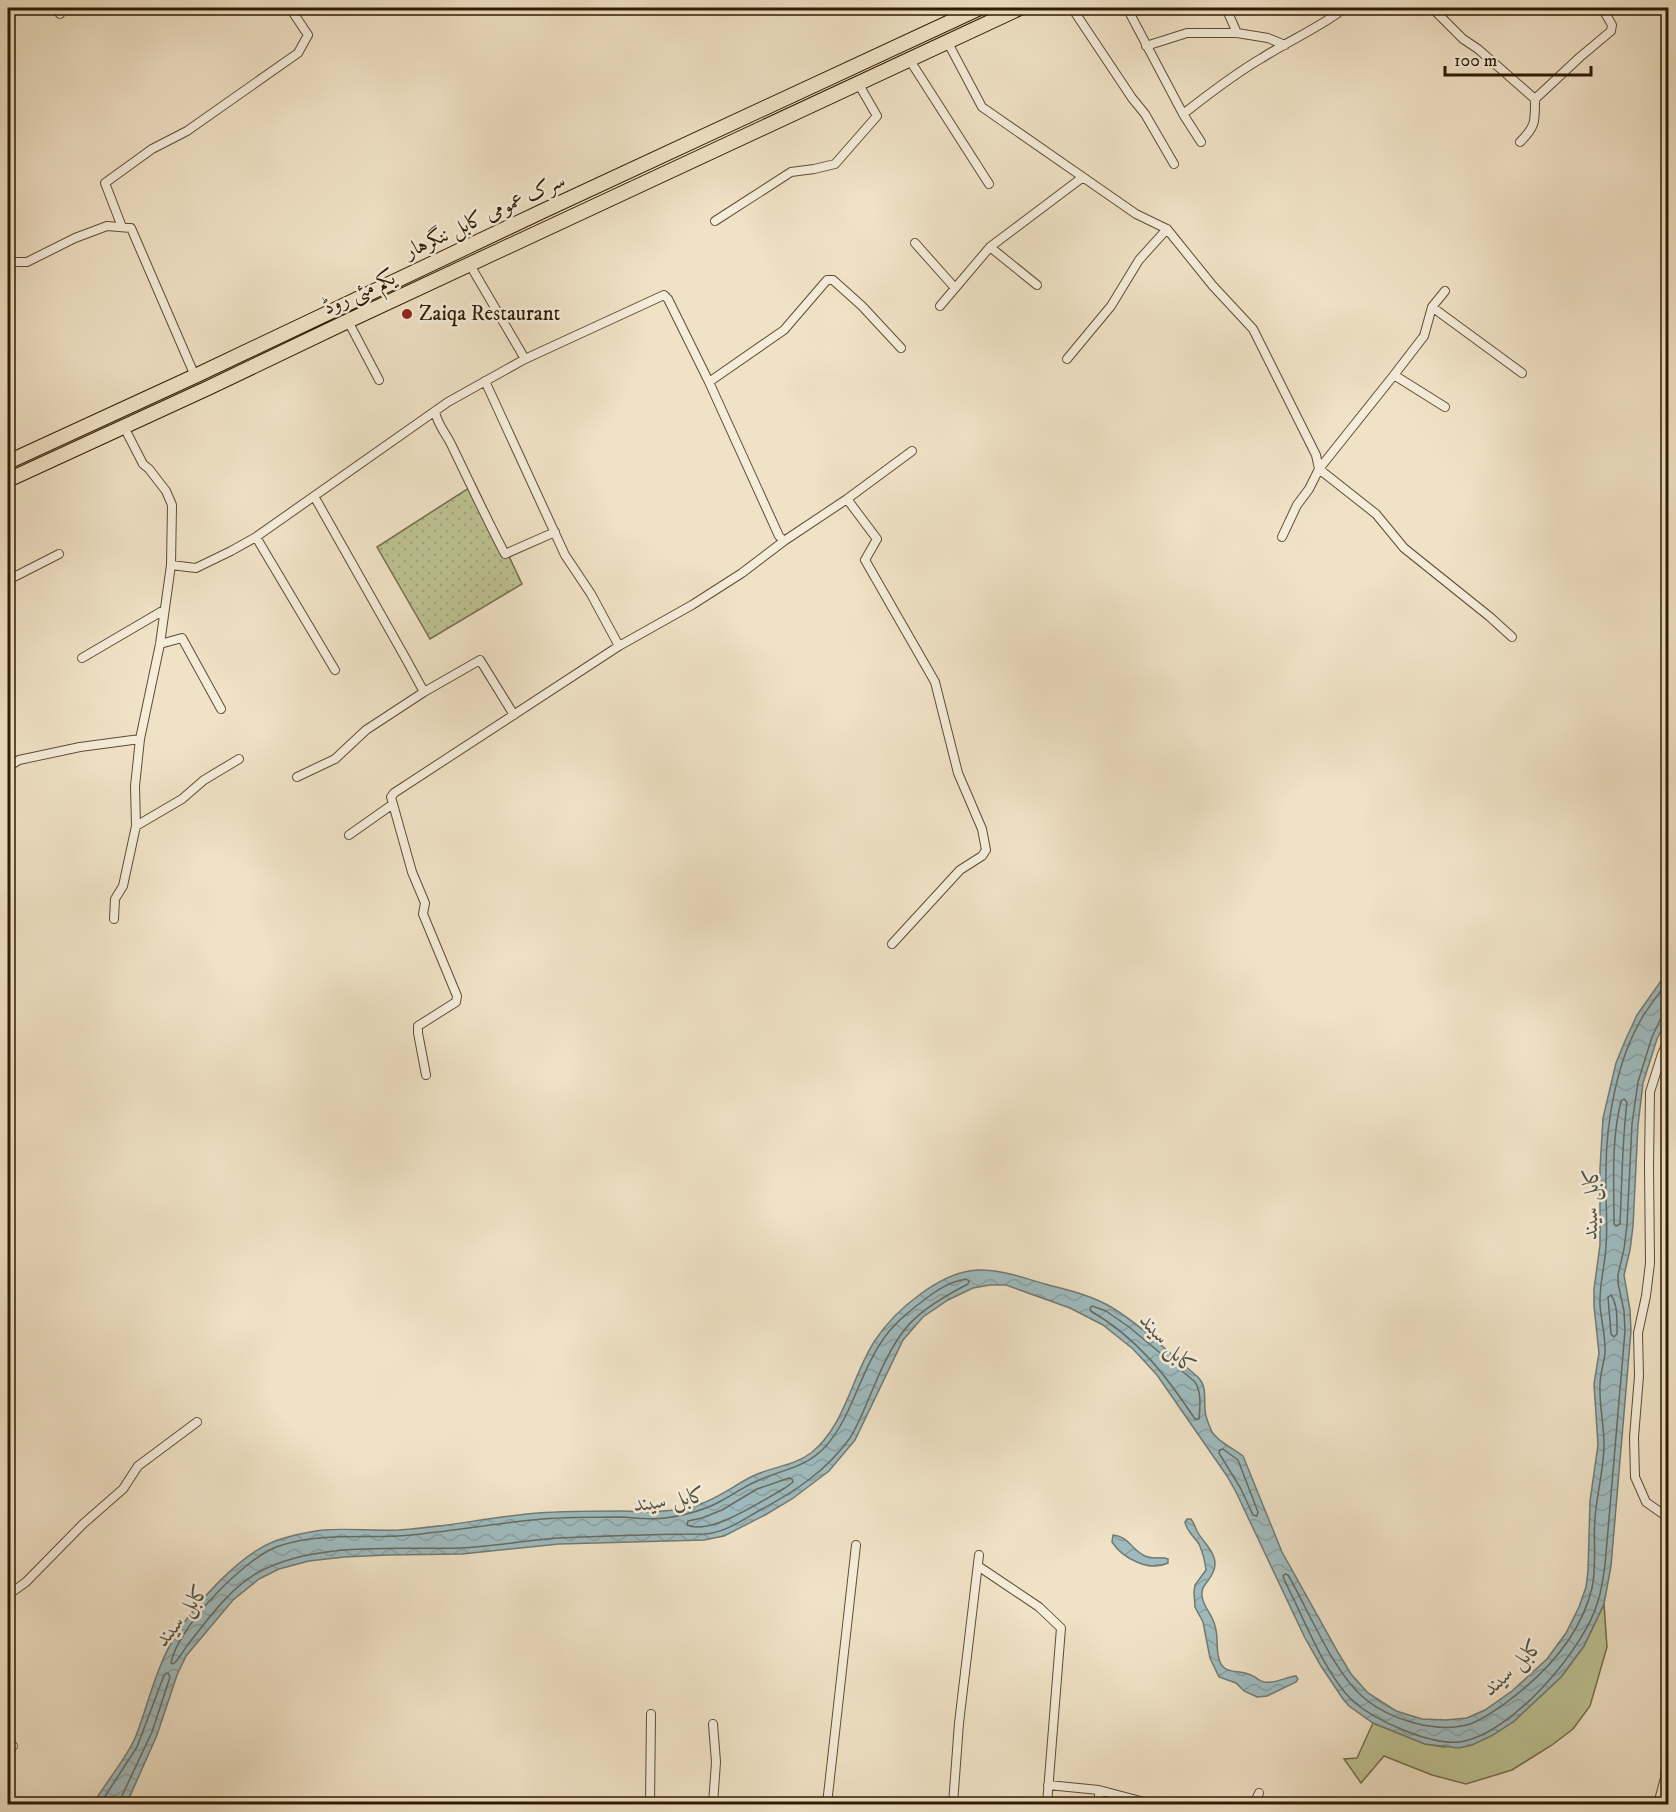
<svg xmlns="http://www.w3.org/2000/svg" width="1676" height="1812" viewBox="0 0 1676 1812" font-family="'IM FELL DW Pica',Amiri,serif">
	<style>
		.grass { fill: #bdc293; stroke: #746e4a; stroke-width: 1.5 }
		.park { fill: url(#park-dots); stroke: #746e4a; stroke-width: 1.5 }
		.water { fill: url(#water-waves); stroke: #717b73; stroke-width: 1.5 }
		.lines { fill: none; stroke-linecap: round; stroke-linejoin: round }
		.shore { stroke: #666b60; stroke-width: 1.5 }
		.minor-casing { stroke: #5d4d33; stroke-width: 10 }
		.trunk-casing { stroke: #2c1b02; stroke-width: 16 }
		.minor { stroke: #f5ecda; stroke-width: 8 }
		.trunk { stroke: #f0e2c6; stroke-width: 14 }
		.poi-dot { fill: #8f2418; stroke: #f5ecda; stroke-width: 2 }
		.labels { text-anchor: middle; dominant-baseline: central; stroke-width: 5; stroke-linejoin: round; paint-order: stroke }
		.street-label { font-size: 21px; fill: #2c1b02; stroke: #f5ecda }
		.poi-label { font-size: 21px; fill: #2c1b02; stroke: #f5ecda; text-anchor: start }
		.water-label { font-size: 22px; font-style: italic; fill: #545344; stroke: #f5ecda }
	</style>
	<defs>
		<pattern id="park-dots" width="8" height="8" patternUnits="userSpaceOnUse" patternTransform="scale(1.5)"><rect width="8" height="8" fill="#bdc293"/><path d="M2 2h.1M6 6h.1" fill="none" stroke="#a3a67d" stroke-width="1.8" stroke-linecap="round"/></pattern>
		<pattern id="water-waves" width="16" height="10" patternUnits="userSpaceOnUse" patternTransform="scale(1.5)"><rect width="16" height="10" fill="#9fbbbf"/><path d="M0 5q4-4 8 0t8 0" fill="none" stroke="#89a0a2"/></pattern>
	</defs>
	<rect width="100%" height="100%" fill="#f0e2c6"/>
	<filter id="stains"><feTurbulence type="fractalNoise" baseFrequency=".00333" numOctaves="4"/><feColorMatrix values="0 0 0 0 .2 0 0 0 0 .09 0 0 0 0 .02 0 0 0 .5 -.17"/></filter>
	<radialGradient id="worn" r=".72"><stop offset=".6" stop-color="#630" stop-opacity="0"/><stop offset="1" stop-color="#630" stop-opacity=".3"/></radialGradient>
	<!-- grass -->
	<path class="grass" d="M1604,1604L1607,1647L1590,1706L1573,1729L1552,1745L1512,1770L1466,1784L1432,1775L1384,1756L1361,1783L1344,1759L1357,1758L1373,1723L1425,1744L1444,1747L1513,1722L1561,1677L1584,1646Z"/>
	<!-- park -->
	<path class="park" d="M475,484L522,584L430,639L377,547Z"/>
	<!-- water -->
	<path class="water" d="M1668,971V1017L1657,1039L1643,1083L1638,1125L1633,1226L1630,1250L1624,1275L1630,1310L1631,1331L1611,1566L1604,1604L1584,1646L1561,1677L1513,1722L1493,1735L1472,1745L1459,1748L1425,1744L1373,1723L1349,1706L1343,1699L1321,1666L1305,1638L1236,1492L1227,1476L1157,1375L1133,1349L1103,1325L1070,1308L1006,1285H990L973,1288L948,1300L923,1317L903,1340L855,1440L829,1471L792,1499L765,1515L724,1536L704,1540L559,1544L462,1554L388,1555L344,1557L309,1561L279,1569L259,1579L233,1600L186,1656L177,1675L157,1735L130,1796L124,1804H93C105,1784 120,1766 131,1746C137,1736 140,1724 144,1713C152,1688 161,1659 175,1636C196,1603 239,1555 275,1541C289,1536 308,1532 323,1530C348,1528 374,1531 399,1530C446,1527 491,1517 538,1513C566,1511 593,1511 621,1511C647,1512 672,1513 697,1505C718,1499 734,1485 753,1476C771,1467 794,1466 811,1453C846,1425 852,1374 876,1339C896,1309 941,1272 977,1270C1000,1269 1024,1278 1045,1284C1067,1290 1091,1295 1111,1307C1141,1325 1170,1354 1198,1377C1207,1387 1204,1396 1205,1409C1205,1417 1209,1425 1212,1432C1219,1443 1233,1448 1243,1456L1282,1552L1339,1654L1351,1674L1368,1693L1396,1711L1422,1719L1446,1720L1467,1718L1485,1710L1512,1691L1547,1659L1566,1633L1579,1607L1586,1587L1588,1571L1590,1501L1598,1445L1594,1384L1599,1353L1594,1306V1289L1600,1245V1169L1603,1118L1616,1063L1625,1041L1637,1015Z
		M1187,1519H1191C1194,1523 1195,1527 1197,1531C1205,1546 1223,1557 1211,1576C1207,1584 1201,1586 1202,1596C1203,1607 1213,1615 1215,1626C1219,1638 1215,1650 1220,1662C1225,1674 1238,1670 1248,1674C1254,1675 1259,1681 1264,1682C1276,1684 1285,1677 1296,1676L1298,1679L1296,1682L1267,1696L1257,1697L1244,1691L1236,1683L1219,1677L1210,1658L1203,1622L1195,1607L1194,1592L1195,1585L1206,1570C1205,1561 1203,1553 1199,1544C1194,1536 1187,1532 1185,1522Z
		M1113,1535C1128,1536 1132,1550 1145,1556C1152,1560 1161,1556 1168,1559V1563C1150,1572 1123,1559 1112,1542Z"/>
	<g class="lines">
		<!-- shore -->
		<path class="shore" d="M1668,981C1660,992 1651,1004 1643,1016C1617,1059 1606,1121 1606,1171C1605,1196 1608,1221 1606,1246C1605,1266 1599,1285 1600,1305C1601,1321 1606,1337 1605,1353C1604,1363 1600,1374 1600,1385C1599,1404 1604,1424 1604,1444C1604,1468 1597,1493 1595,1518C1593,1541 1597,1565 1592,1588C1580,1638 1543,1676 1503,1705C1492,1712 1482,1720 1470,1724C1437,1734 1390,1720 1364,1698C1333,1672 1309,1611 1288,1575L1285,1574L1283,1576C1286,1585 1292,1595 1296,1604C1309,1632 1331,1682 1354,1702C1376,1721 1430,1745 1459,1742C1510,1736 1585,1649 1598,1601C1602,1589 1603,1577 1605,1565L1625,1331L1624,1311L1618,1283V1275L1624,1249L1627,1225L1632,1124L1638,1082L1652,1037L1661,1018L1668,1016
			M1624,1099L1627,1102C1622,1142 1622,1183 1620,1224L1616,1226L1614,1224C1614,1183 1611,1141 1621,1101Z
			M966,1279L969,1281L968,1284C915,1311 898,1328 875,1384C867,1402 860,1422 850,1438C827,1470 796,1491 762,1509C744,1519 725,1533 704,1534C656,1534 607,1536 559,1538C526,1540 493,1547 460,1548C397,1550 315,1541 259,1572C230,1588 209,1618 189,1643C184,1649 179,1660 173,1664L171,1663C177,1628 245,1557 279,1546C318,1533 358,1538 398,1536C446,1533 494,1523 542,1519C569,1517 596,1517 623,1517C637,1518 652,1520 666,1518C685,1515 705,1510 721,1501C733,1495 743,1487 755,1482C781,1469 805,1469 826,1446C852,1416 859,1376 880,1344C891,1326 907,1313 924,1300C937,1290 949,1282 966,1279Z
			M1611,1295C1618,1305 1617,1321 1617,1334L1614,1337L1611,1334L1608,1297Z
			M1092,1306L1106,1311L1129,1327L1194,1381C1202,1390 1200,1408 1199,1419H1195C1165,1374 1138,1339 1091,1311L1090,1308Z
			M1223,1449L1238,1460L1258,1512L1257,1516L1253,1515L1241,1489L1219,1453L1220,1450Z
			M789,1478L792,1479L793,1482L785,1488C763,1500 711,1536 687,1525L688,1521L702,1518L722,1510L757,1489Z
			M100,1804L137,1747L163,1678L165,1674L168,1673L170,1677L152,1732L120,1800V1804"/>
		<defs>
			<path id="minor" d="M55,8L60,14
				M1072,8L1132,98L1145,114L1174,164
				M1127,8L1183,114L1201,142
				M1226,8L1237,33
				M1432,8L1463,39L1478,49L1535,99C1535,122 1536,126 1520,142
				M947,41L982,107L1136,214L1167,229L1213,286L1253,329L1316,455L1319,469L1376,514L1404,548L1490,617L1512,637
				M1146,46L1187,33H1237L1268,38L1285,45
				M909,59L989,184
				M1535,99L1580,57L1611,31L1612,25L1602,8
				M1183,114C1209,94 1234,74 1262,58C1287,42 1314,30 1338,13
				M715,221L791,172L814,169L835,164L877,116L858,83
				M122,227L105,183L152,149L187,131L298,53L308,35L290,8
				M915,243L955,288
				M990,247L1037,285
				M8,260L9,262H27L75,238L107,226L131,228L195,376
				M470,265L525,359
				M940,306L990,247L1083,177
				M1432,307L1522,373
				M348,321L379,380
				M1067,359L1111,306L1139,260L1167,229
				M1394,375L1424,336L1432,307L1445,291
				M485,381L565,555L591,594L619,646
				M709,382L784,330L827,280H833L862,306L901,348
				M435,411C437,424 445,432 451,444C469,481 486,518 505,554L555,532
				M314,496L406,659L424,692
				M847,499L877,539L865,560L935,682L958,773L982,829L986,850L982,856L960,870L892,944
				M256,537L335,670
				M1282,537L1297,505L1309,489L1319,469L1394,375L1445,407
				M171,565L196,568L231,551L256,537L448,402L525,359L664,295L668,299L709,382L779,536L784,541
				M8,580L59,554
				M160,644L182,638L221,709
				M82,658L164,610
				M8,767L19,760L80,747L140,739
				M297,777L335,759L366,730L424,692L480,660L514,715
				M136,826L182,799L204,780L239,759
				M349,835L393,804
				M114,919L115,899L123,886L136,826L135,786L140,739L160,644L171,565L172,505L166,491L149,469L143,464L124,427
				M1668,1041L1662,1054L1650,1092L1649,1165L1650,1263L1646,1296L1638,1333L1639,1376L1634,1437L1635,1477L1646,1502L1667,1517L1668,1538
				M426,1075L418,1033V1026L456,1002L457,996L423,914L425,903L412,872L391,797L394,793L619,646L692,605L742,573L784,541L847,499L912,451
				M978,1566L1039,1607L1061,1628L1047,1804
				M8,1595L26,1582L83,1524L123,1489L138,1466L197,1422
				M8,1750L13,1746
				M1048,1785L1099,1790L1152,1804
				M650,1804L651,1714
				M713,1804L716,1762L713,1724
				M827,1804L856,1545
				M953,1804L959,1723L979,1555
				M1099,1804V1790
				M1254,1804L1259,1793
				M1658,1804L1665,1778L1668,1741"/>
			<path id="trunk" d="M8,462L195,376L545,210L980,8
				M8,480L208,388L348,321L1020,8"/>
		</defs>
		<!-- minor casing -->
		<use href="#minor" class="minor-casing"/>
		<!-- trunk casing -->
		<use href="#trunk" class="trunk-casing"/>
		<!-- minor -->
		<use href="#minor" class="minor"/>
		<!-- trunk -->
		<use href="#trunk" class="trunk"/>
	</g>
	<!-- markers -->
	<circle class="poi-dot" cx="407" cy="314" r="6"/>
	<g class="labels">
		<!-- street labels -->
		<g class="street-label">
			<text transform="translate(485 216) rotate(-25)">سرک عمومی کابل ننگرهار</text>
			<text transform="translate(359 293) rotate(-25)">یکم مئی روڈ</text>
		</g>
		<!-- poi labels -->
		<g class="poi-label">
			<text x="419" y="314">Zaiqa Restaurant</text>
		</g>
		<!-- water labels -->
		<g class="water-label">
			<text transform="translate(1591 1203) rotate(-89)">کابل سيند</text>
			<text transform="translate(1168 1344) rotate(48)">کابل سيند</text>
			<text transform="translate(670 1500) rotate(-8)">کابل سيند</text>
			<text transform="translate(182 1615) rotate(-52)">کابل سيند</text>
			<text transform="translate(1513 1667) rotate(-43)">کابل سيند</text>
		</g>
	</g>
	<!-- margin -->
	<rect width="1676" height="1812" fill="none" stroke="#f0e2c6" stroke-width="30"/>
	<rect x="9" y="9" width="1658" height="1794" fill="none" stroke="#2c1b02" stroke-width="3"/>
	<rect x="15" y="15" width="1646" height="1782" fill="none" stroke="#2c1b02" stroke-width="1.5"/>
	<!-- scale -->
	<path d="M1445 66v9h146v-9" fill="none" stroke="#2c1b02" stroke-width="3"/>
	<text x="1454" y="66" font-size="18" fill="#2c1b02" stroke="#f5ecda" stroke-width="4.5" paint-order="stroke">100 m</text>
	<rect width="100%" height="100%" filter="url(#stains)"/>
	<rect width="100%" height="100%" fill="url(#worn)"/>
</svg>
